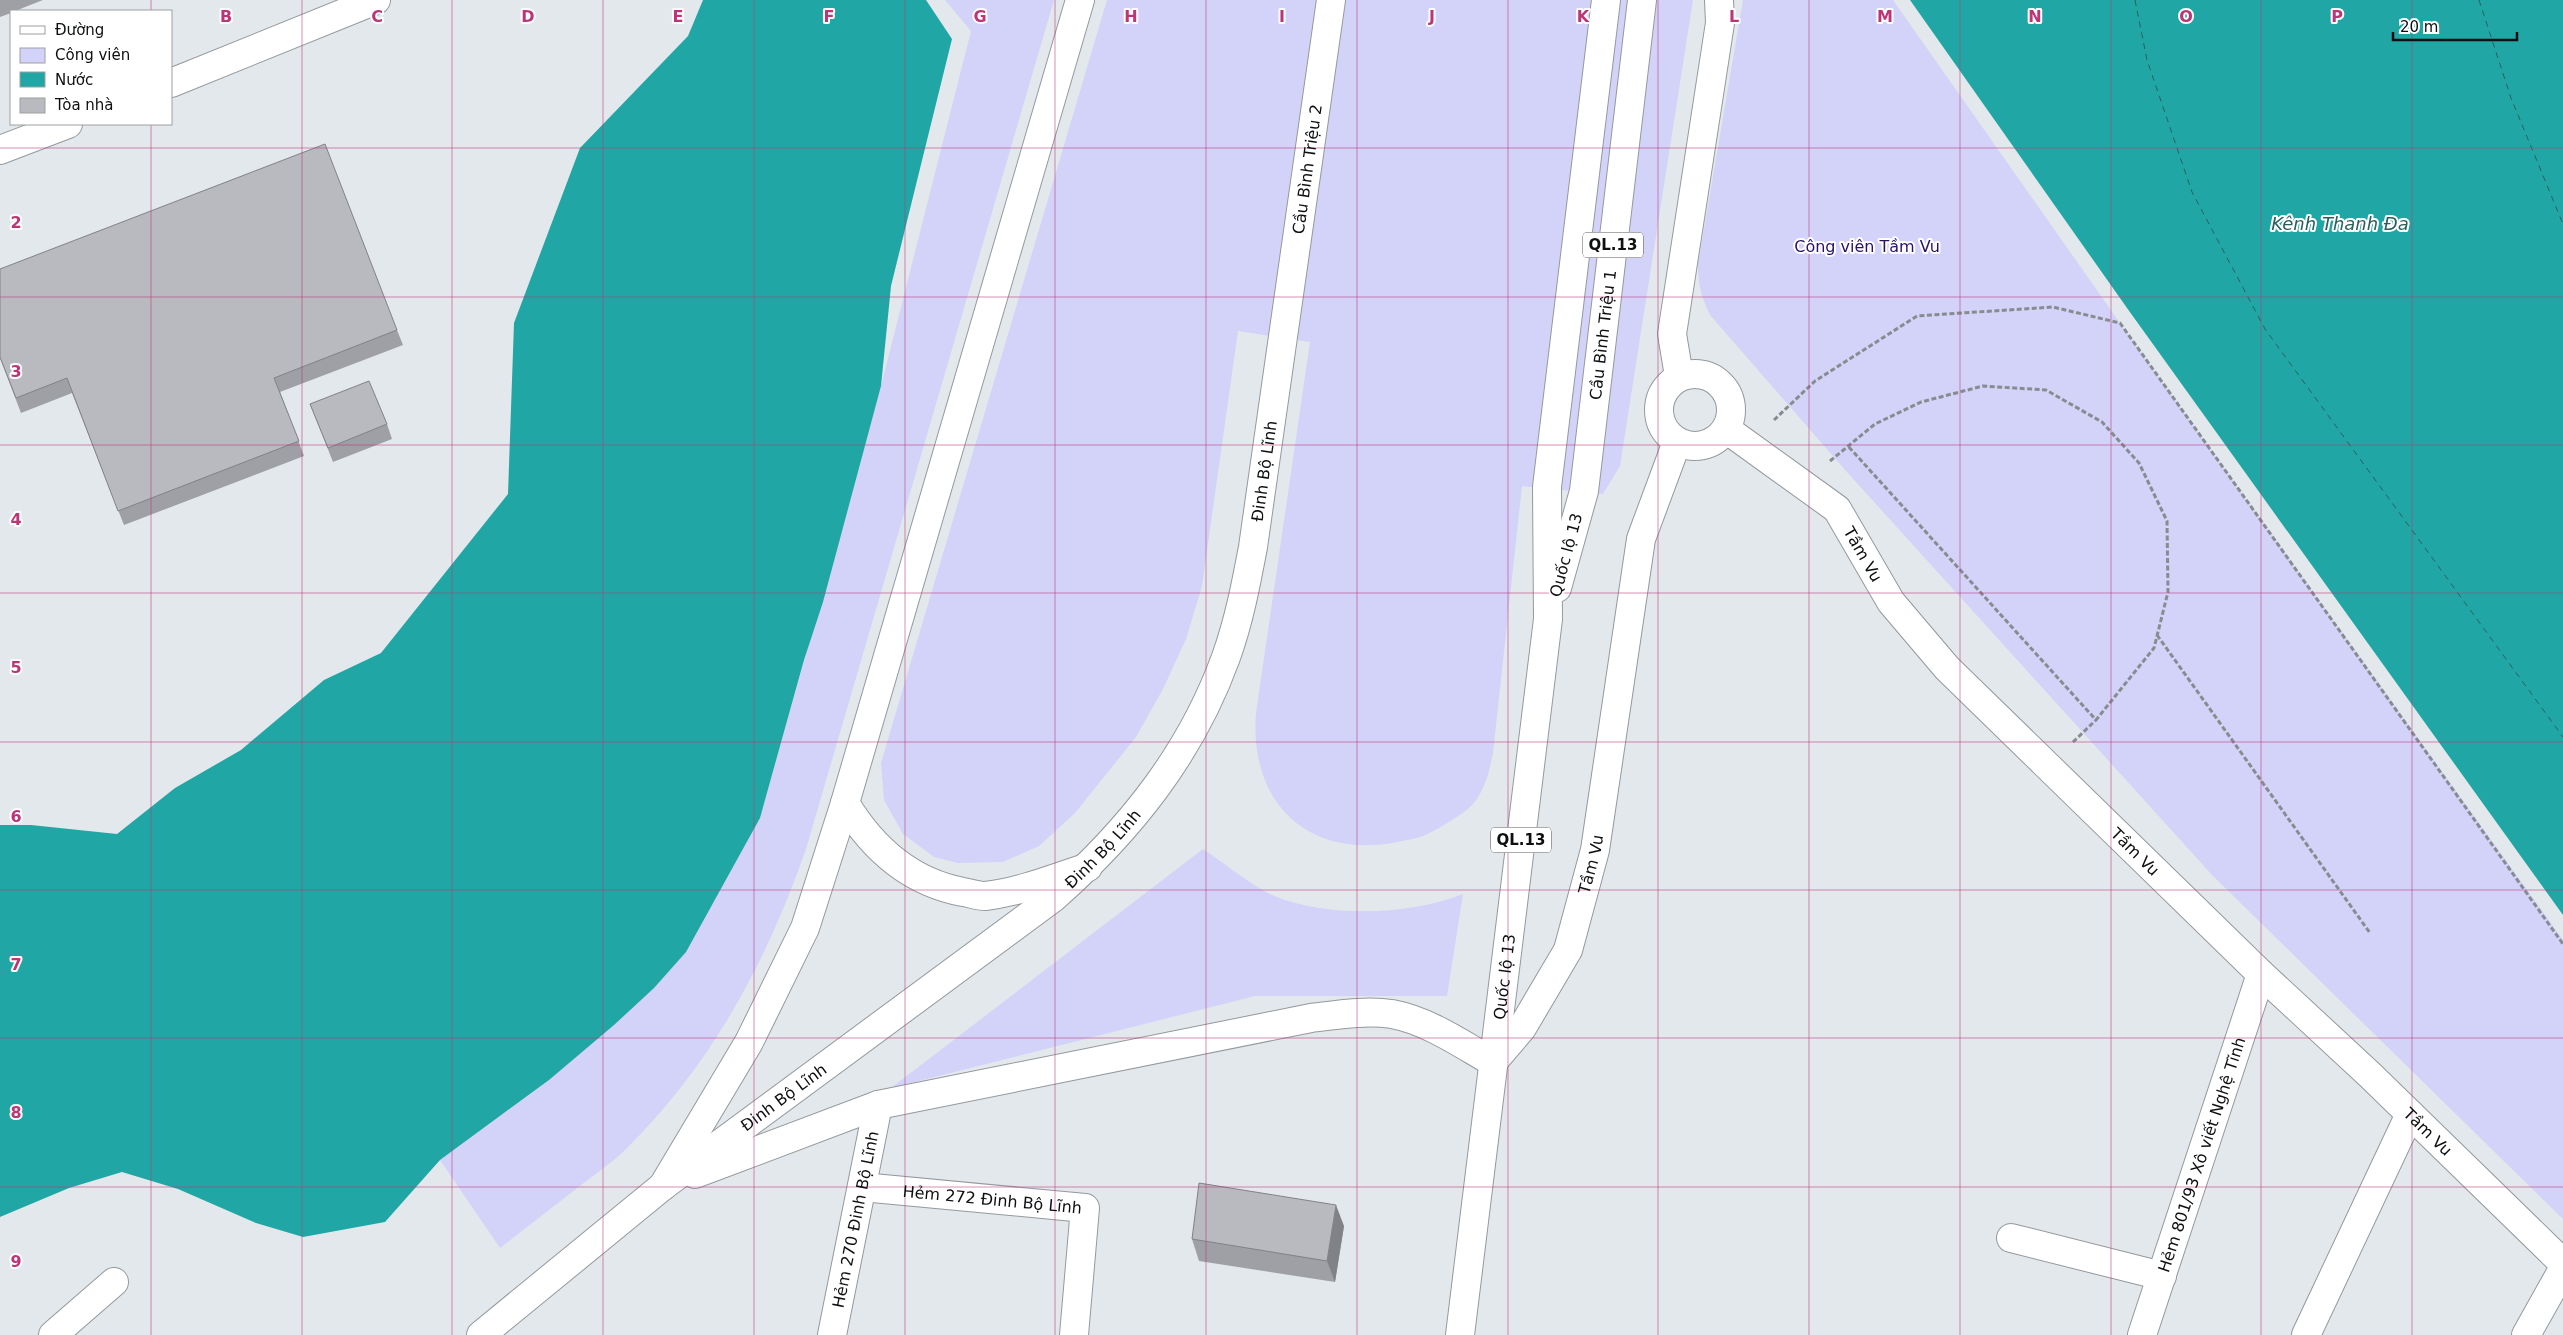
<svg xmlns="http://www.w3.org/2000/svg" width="2563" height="1335" viewBox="0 0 2563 1335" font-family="'DejaVu Sans',sans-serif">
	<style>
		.green { fill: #d3d2f8 }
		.water { fill: #20a7a5 }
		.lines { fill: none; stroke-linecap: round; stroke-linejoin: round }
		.ferry { stroke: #2b5f5e; stroke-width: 1; stroke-dasharray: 6 5; stroke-linecap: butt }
		.minor-casing { stroke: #93999c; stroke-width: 30 }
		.major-casing { stroke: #93999c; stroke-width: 30 }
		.path { stroke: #888c90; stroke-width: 3; stroke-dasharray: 5 2.5; stroke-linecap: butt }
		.minor { stroke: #fff; stroke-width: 28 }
		.major { stroke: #fff; stroke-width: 28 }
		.wall { fill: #9ea0a5 }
		.shaded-wall { fill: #818286 }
		.building { fill: #b8bac0; stroke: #818286 }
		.grid { fill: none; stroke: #bb3577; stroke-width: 1; stroke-opacity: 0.55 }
		.labels { text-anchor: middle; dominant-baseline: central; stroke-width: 4; stroke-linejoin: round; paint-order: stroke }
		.shield { fill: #fff; stroke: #565758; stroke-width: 1 }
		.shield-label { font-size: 15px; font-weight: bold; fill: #0d0f11 }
		.street-label { font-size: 16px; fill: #0d0f11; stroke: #fff }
		.park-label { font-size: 16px; fill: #281167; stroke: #fff }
		.water-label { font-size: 18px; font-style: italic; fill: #2b5f5e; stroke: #fff }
		.grid-label { font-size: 16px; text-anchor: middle; font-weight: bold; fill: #bb3577; stroke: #fff; stroke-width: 4; stroke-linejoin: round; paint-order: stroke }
	</style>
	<rect width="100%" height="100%" fill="#e3e8ed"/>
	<!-- green -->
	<path class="green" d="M945,0H1054L806,849C766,964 710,1067 623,1152C610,1164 595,1174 581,1185C554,1206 527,1227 500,1248L440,1160L549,1080L760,818L881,386L971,31Z
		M1107,0H1693L1620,466L1603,494L1522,486L1493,753C1489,773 1484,794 1469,808C1460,816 1435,831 1423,836C1415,839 1405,840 1397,842C1307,860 1249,802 1256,713L1310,342L1238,331L1202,586L1186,639L1163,689L1136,737L1075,813L1039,846L1003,862L958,863L934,857L903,834L884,800L881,763Z
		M1743,0H1893L2120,323L2563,940V1219L2213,876L1846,471L1710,315C1701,297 1698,283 1698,264Z
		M1203,849C1223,862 1257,890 1277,897C1330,918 1410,915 1463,894L1447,996H1255L891,1088Z"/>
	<!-- water -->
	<path class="water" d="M703,0H926L952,39L891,286L881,386L823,602L804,660L760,818L686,952L654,988L614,1025L549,1080L440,1160L385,1222L303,1237L256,1223L178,1189L122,1172L69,1188L0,1217V825H31L117,834L175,788L241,750L324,680L381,653L508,494L514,323L580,148L688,36Z
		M1910,0H2563V915L2127,308Z"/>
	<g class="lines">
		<!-- ferry -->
		<path class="ferry" d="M2135,0L2147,60L2192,192L2265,329L2563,737
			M2479,0L2511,98L2563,224"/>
		<defs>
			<g id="minor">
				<path d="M171,83L376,0"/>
				<path d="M0,150L68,124"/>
				<circle cx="1695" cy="410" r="36"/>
				<path d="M1679,376L1672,334L1720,23L1719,0"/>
				<path id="s1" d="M1726,429L1837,509L1891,602L1947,668L2261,974L2370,1075L2563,1263"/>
				<path d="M845,803C872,848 910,882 963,892C970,893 978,896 985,896C1020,892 1055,878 1088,867"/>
				<path id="s2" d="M1493,1062L1522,1028L1568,950L1595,850L1641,539L1677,442"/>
				<path d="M663,1186L749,1042L805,928L845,803L1080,0"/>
				<path id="s3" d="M862,1187L1085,1208L1074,1335"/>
				<path d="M2011,1238L2162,1276"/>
				<path d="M53,1335L114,1282"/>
				<path id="s4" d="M832,1335L878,1105"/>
				<path id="s5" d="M2142,1335L2261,974"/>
				<path d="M2306,1335L2410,1114"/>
				<path d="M2526,1335L2563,1269"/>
			</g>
			<g id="major">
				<path id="s6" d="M1557,588L1584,491L1642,0"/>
				<path d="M695,1174L878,1105L1311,1018C1336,1015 1366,1010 1392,1014C1429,1021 1461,1044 1493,1062"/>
				<path id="s7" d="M481,1335L663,1186L1053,898C1129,831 1191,754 1226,657C1239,621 1246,584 1253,547L1331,0"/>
				<path id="s8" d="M1460,1335L1548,619L1547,487L1606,0"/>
			</g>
		</defs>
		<!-- minor casing -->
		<use href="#minor" class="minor-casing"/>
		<!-- major casing -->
		<use href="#major" class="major-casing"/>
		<!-- path -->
		<path class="path" d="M1774,420L1815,381L1917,316L2053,307L2120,323L2563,944
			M1830,461L1875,424L1921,402L1983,386L2046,390L2102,422L2139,463L2167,521L2168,592L2154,648L2096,720L1848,446
			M2157,635L2370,933
			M2073,742L2096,720"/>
		<!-- minor -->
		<use href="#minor" class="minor"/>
		<!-- major -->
		<use href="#major" class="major"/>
	</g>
	<!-- wall -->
	<path class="wall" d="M0,0H43L15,11H11V13L0,17Z
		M397,330L403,345L280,392L304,456L124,525L72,393L21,413L0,358Z
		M310,404L387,424L392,439L333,462Z
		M1344,1226L1335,1282L1199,1261L1192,1239Z"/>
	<!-- shaded-wall -->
	<path class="shaded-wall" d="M1336,1205L1344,1226L1335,1282L1327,1261Z"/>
	<!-- building -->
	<path class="building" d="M325,144L397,330L274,378L299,441L118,511L67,378L16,398L0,357V269Z
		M369,381L387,424L328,448L310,404Z
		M1199,1183L1336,1205L1327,1261L1192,1239Z"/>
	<!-- grid -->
	<path class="grid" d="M151,0V11M302,0V1335M452,0V1335M603,0V1335M754,0V1335M905,0V1335M1055,0V1335M1206,0V1335M1357,0V1335M1508,0V1335M1658,0V1335M1809,0V1335M1960,0V1335M2111,0V1335M2261,0V1335M2412,0V1335M151,124V1335M0,148H2563M0,297H2563M0,445H2563M0,593H2563M0,742H2563M0,890H2563M0,1038H2563M0,1187H2563"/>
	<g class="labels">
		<!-- shield labels -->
		<g class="shield">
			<rect x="1583" y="232.5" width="60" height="25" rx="4"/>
			<rect x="1491" y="827.5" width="60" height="25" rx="4"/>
		</g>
		<g class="shield-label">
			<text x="1613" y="245">QL.13</text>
			<text x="1521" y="840">QL.13</text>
		</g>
		<!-- street labels -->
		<g class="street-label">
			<text stroke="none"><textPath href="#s7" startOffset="1515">Cầu Bình Triệu 2</textPath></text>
			<text stroke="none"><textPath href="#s6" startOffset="258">Cầu Bình Triệu 1</textPath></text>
			<text stroke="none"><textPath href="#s7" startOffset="1210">Đinh Bộ Lĩnh</textPath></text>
			<text stroke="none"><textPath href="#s1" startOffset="189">Tầm Vu</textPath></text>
			<text transform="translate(1566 555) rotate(-75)">Quốc lộ 13</text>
			<text stroke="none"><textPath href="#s7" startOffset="790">Đinh Bộ Lĩnh</textPath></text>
			<text stroke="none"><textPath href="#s1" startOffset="594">Tầm Vu</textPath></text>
			<text stroke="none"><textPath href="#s2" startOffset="224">Tầm Vu</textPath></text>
			<text stroke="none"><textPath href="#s8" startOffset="361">Quốc lộ 13</textPath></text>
			<text stroke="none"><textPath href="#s7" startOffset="385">Đinh Bộ Lĩnh</textPath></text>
			<text stroke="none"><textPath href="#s1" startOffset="999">Tầm Vu</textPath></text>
			<text stroke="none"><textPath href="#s5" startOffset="190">Hẻm 801/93 Xô viết Nghệ Tĩnh</textPath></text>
			<text stroke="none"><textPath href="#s3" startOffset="131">Hẻm 272 Đinh Bộ Lĩnh</textPath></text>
			<text stroke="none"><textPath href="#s4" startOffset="118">Hẻm 270 Đinh Bộ Lĩnh</textPath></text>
		</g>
		<!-- park labels -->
		<g class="park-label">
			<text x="1867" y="246">Công viên Tầm Vu</text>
		</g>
		<!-- water labels -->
		<g class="water-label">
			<text x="2340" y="223">Kênh Thanh Đa</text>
		</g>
	</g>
	<g class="grid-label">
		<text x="226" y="22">B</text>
		<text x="377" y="22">C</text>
		<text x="528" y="22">D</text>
		<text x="678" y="22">E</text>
		<text x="829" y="22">F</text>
		<text x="980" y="22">G</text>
		<text x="1131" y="22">H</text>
		<text x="1282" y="22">I</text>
		<text x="1432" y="22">J</text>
		<text x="1583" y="22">K</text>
		<text x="1734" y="22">L</text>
		<text x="1885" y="22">M</text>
		<text x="2035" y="22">N</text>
		<text x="2186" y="22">O</text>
		<text x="2337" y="22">P</text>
		<text x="16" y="228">2</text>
		<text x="16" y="377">3</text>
		<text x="16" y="525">4</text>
		<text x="16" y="673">5</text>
		<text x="16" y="822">6</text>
		<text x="16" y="970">7</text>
		<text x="16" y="1118">8</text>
		<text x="16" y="1267">9</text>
	</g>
	<!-- legend -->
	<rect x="10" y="10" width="162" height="115" fill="#ffffff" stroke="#9e9fa0"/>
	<rect x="20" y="26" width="25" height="8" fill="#ffffff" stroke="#9e9fa0"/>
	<text x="55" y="35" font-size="15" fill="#0d0f11">Đường</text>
	<rect x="20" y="48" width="25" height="15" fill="#d3d2f8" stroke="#9e9fa0"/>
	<text x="55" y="60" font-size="15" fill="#0d0f11">Công viên</text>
	<rect x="20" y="72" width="25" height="15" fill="#20a7a5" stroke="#9e9fa0"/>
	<text x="55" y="85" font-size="15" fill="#0d0f11">Nước</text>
	<rect x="20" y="98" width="25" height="15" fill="#b8bac0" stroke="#9e9fa0"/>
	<text x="55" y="110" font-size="15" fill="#0d0f11">Tòa nhà</text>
	<!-- scale -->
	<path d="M2393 32v8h124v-8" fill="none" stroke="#0d0f11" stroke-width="2.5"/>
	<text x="2400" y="32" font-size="15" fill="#0d0f11" stroke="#ffffff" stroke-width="4" paint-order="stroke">20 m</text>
</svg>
